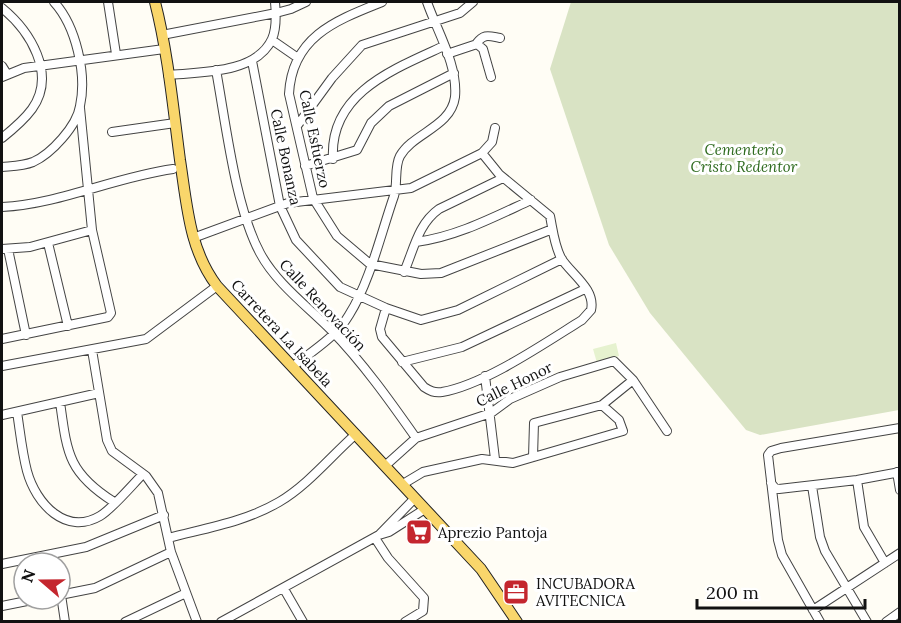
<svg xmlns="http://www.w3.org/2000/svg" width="901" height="623" viewBox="0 0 901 623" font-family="Lora,serif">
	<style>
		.cemetery { fill: #d9e3c4 }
		.pitch { fill: #e6f2cf }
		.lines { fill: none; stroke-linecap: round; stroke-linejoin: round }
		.minor-casing { stroke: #444; stroke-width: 10 }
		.major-casing { stroke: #222; stroke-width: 12 }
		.minor { stroke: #fff; stroke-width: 8 }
		.major { stroke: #f9d66b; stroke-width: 10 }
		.labels { text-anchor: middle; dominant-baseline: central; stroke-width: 6; stroke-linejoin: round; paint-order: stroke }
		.street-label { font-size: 15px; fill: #111; stroke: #fff }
		.park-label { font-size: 15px; font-style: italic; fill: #2f6b1f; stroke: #fff }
		.poi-label { font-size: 15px; fill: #111; stroke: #fff; text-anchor: start }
	</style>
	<rect width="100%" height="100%" fill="#fffdf5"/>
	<!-- cemetery -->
	<path class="cemetery" d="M571,2H899V410L760,435L746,430L650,313L609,245L550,69Z"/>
	<!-- pitch -->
	<path class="pitch" d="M616,343L619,356L597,363L593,349Z"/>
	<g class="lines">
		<defs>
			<path id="minor" d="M108,2L116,54
				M382,2C337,20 292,36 289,94L313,198L337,236L370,264L421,274L441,273L550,230
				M2,8C30,31 57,74 32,109C24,120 12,130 2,138
				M162,35L276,13L291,9L306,2
				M272,40L298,58
				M476,44C484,33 489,36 500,38
				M447,54L477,44L483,49L491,77
				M252,61L280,206L296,240L340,287L386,308L421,320L458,310L562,259
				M2,66L7,74
				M216,70C226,124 235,206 260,253C276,283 307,306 331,330C363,363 390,401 416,438
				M168,75C200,72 256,74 272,39C277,28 276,13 275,2
				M2,77L24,68L164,49
				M297,126L332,78L362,45L460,13L473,2
				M112,132L175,123
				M333,159C329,93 394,69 444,46
				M305,166L357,150L371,123L389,106L454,73
				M2,167C13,166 23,166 33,162C51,154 77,126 80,106C87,74 76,26 54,2
				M2,207C60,204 115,177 173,169
				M193,238L288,203L411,188L482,153L492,142L495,128
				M416,242C456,237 494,217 531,200
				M48,243L68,326
				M2,249L30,247L92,230
				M8,249L26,335
				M404,272C414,249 418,224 439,209L503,178
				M386,308L380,329L382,337L424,387C430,391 434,393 442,392C484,385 545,343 582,320L591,310C596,289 570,273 561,258C554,244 553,231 550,216L499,174L482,153
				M2,339L108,317L111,313L92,230L80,108
				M92,350L107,440L112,451L146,476L158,493L171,552L197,622
				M402,362L462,347L585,289
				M2,366L146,339L217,286
				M292,367C311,352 337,336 349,315C370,282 381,233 394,196C398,183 394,167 400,156C413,133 451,127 455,97C458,65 437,31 427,2
				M485,376L495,459
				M60,402C67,453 68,473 114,502
				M17,412C20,431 22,452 27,471C36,504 66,536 100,516C112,509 132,485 143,474
				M2,415L99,393
				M533,457L534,423L602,405L633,380
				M386,465L416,438L491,413L510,399L560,377L614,361L633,380L667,431
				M897,472L900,490
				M857,480L864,527L885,563
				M771,483L775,488L779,489L857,480L900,472
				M403,484L423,472L482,459L513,463L623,431L619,420L602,405
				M812,486L820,537L825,551L867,622
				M379,535L415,498
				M168,538C206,528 245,522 279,502C308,485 331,456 356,434
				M375,538L388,558L424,598L423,611L405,622
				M2,564L86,547L164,515
				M60,588L65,622
				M284,589L303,622
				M60,595L95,588L171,552
				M2,606L37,599
				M813,610L900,553
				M125,622L186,593
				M221,622L379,535L389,532L425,509
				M820,622L782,555L778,540L768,455L771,451L781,448L900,428
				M886,622L900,612"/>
			<path id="major" d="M155,2C168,53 173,107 180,160C187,205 189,249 217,286L481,569L517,622"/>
		</defs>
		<!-- minor casing -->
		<use href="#minor" class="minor-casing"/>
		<!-- major casing -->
		<use href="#major" class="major-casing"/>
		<!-- minor -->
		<use href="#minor" class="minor"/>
		<!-- major -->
		<use href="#major" class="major"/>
	</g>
	<!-- icons -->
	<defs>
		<symbol id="supermarket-square" viewBox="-11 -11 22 22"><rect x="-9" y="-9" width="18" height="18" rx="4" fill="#c4262e" stroke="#fff"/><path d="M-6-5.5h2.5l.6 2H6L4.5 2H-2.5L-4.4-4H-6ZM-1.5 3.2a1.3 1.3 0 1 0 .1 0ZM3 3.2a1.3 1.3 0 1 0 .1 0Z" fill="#fff"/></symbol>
		<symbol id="office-square" viewBox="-11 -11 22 22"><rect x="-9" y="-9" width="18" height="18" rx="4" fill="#c4262e" stroke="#fff"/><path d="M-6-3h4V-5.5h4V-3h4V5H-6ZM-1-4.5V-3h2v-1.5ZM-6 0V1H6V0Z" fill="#fff"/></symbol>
	</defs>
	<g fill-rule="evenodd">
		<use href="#supermarket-square" x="404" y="517" width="30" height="30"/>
		<use href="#office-square" x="501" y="577" width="30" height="30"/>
	</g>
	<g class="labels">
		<!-- street labels -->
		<g class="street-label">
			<text transform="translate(315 139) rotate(78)">Calle Esfuerzo</text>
			<text transform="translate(286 157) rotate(78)">Calle Bonanza</text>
			<text transform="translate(323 305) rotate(47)">Calle Renovación</text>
			<text transform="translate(282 333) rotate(47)">Carretera La Isabela</text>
			<text transform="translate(514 384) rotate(-26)">Calle Honor</text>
		</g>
		<!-- park labels -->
		<g class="park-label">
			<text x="744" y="149">Cementerio<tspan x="744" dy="17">Cristo Redentor</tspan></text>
		</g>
		<!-- poi labels -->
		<g class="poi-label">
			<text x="438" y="532">Aprezio Pantoja</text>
			<text x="536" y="583">INCUBADORA<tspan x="536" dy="17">AVITECNICA</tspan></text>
		</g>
	</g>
	<!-- border -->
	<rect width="901" height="623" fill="none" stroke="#111111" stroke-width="6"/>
	<!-- north arrow -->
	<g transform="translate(42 581) rotate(290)"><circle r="28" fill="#ffffff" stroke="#a0a0a0" stroke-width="1.5"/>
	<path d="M0-4.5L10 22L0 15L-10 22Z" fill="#c4262e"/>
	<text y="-9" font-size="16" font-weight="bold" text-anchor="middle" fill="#111111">N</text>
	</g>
	<!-- scale -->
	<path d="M697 599v9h168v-9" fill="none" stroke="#111111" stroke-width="3"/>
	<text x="706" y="599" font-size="18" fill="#111111" stroke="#ffffff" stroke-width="4.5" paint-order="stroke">200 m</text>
</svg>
